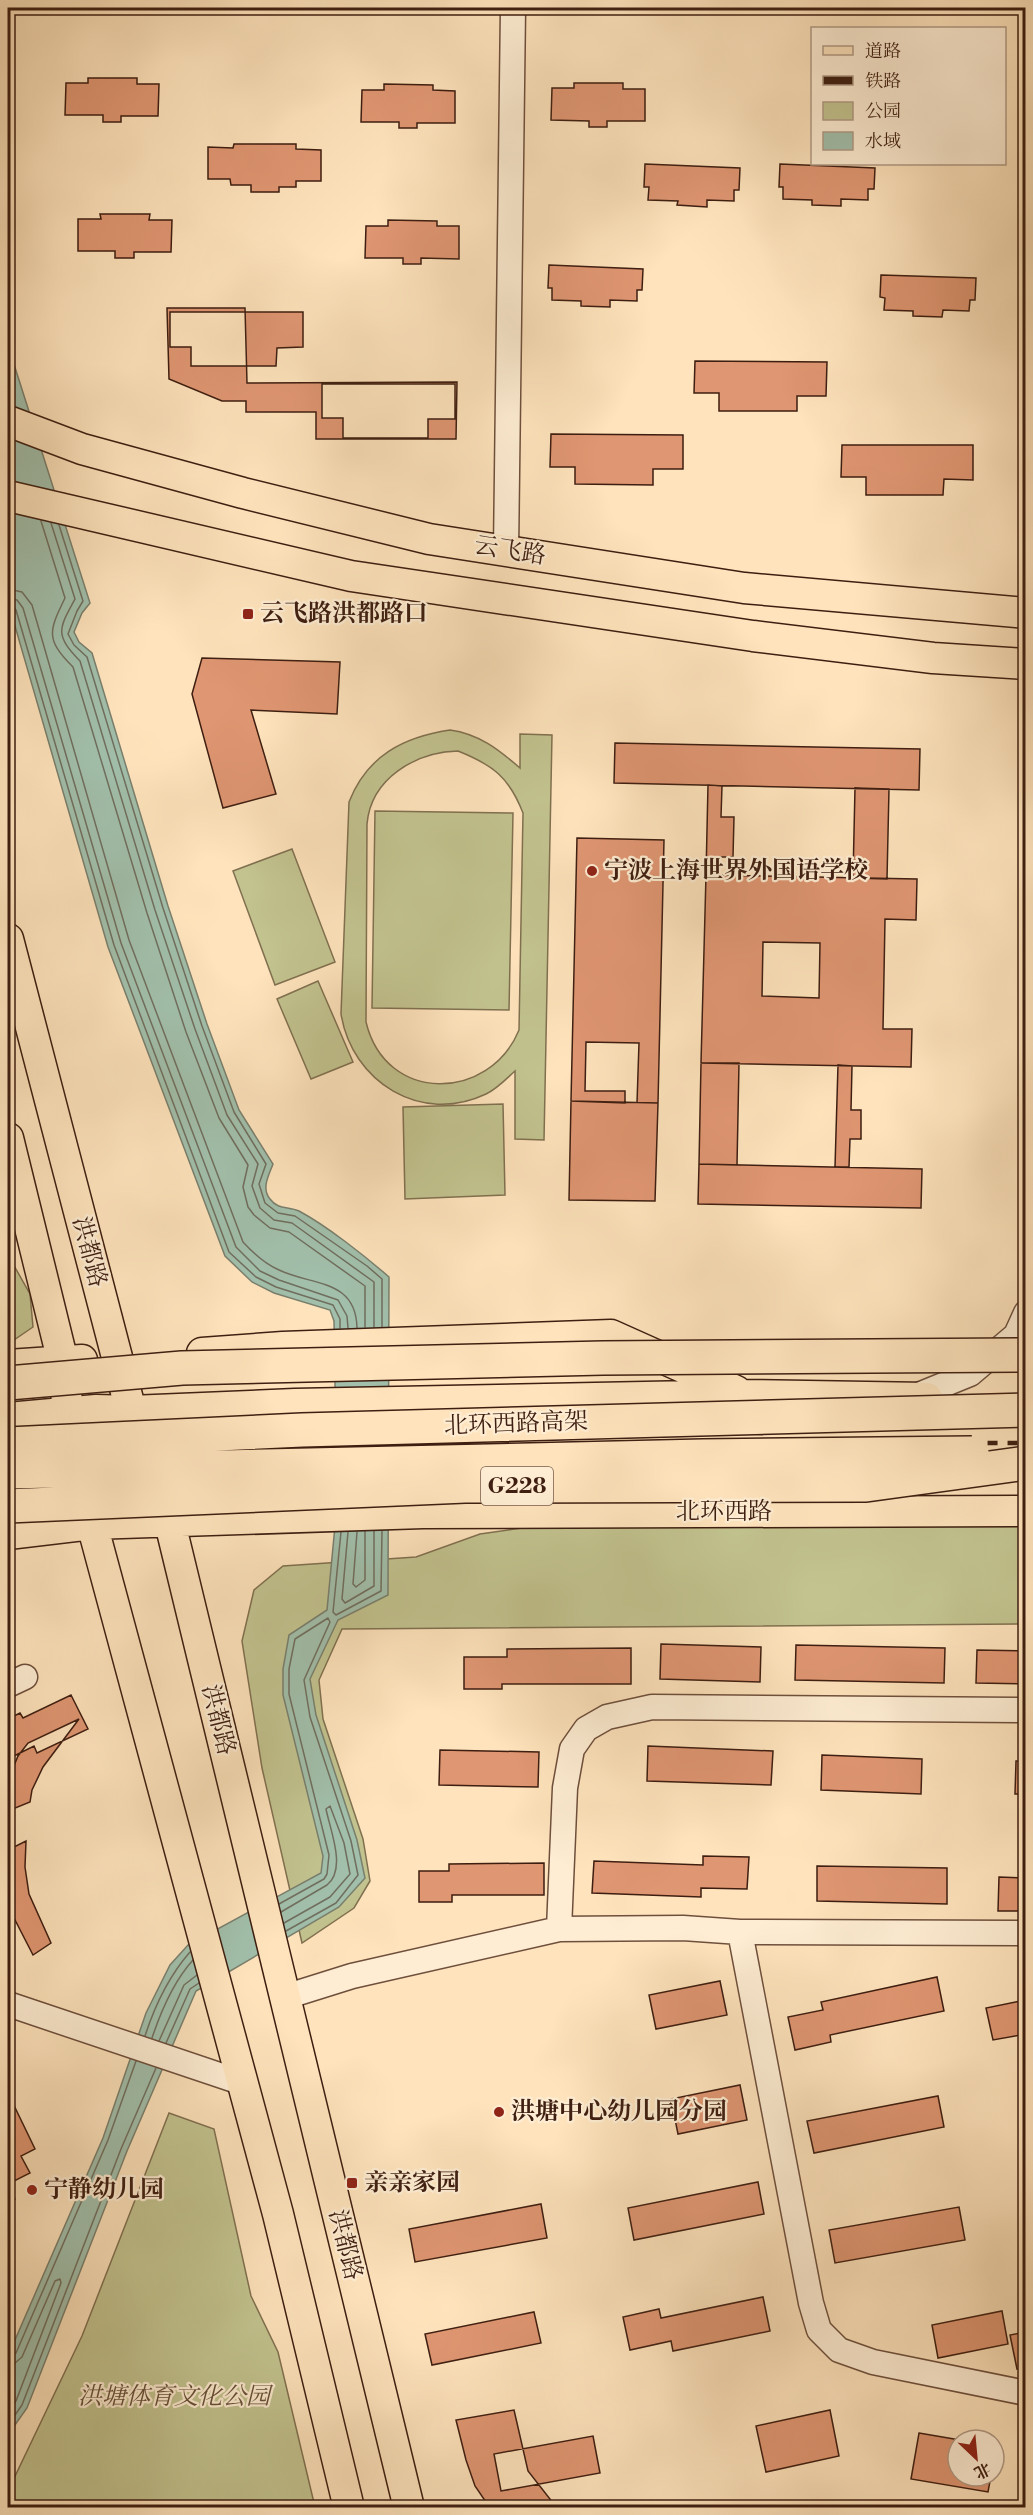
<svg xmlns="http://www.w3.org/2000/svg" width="1033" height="2515" viewBox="0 0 1033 2515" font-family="'Libre Bodoni','Noto Serif SC',serif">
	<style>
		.green { fill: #c2c38f; stroke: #807050; stroke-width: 1.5; fill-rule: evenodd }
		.water { fill: #a1bfab; stroke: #797f6d; stroke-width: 1.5 }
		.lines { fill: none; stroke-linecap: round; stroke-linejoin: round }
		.shore { stroke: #706e5e; stroke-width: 1.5 }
		.building { fill: #df9672; stroke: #3e1e11; stroke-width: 1.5; fill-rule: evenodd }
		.minor-casing { stroke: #6e4f3c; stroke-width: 27 }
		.major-casing { stroke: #3e1e11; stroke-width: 33 }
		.minor { stroke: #feedd3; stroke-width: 24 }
		.major { stroke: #fee3bc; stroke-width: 30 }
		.rail { stroke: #3e1e11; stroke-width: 4.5; stroke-dasharray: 10 10; stroke-linecap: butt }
		.highway-bridge-casing { stroke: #3e1e11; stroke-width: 36; stroke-linecap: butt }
		.highway-bridge { stroke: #fee3bc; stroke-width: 33 }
		.poi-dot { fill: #8f2418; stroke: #feedd3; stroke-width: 2 }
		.labels { text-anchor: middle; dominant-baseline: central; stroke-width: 4.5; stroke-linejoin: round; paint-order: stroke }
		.shield { fill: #feedd3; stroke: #785c4b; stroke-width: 1.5 }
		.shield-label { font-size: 22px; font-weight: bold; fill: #3e1e11 }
		.street-label { font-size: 24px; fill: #3e1e11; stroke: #feedd3 }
		.poi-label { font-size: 24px; font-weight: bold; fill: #3e1e11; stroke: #feedd3; text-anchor: start }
		.park-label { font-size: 24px; font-style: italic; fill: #665037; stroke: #feedd3 }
	</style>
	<rect width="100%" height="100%" fill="#fee3bc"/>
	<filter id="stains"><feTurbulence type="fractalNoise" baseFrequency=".00333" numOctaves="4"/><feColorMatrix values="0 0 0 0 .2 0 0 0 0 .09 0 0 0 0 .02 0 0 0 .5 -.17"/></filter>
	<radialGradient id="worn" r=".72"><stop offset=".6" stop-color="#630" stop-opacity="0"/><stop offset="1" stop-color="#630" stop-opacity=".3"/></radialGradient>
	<!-- green -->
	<path class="green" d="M450,730C479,734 498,749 520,768V734L552,735L544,1140L515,1139V1071C506,1079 497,1089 486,1094C421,1125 352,1082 341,1014L349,802C367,756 403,737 450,730ZM458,751C493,765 509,777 523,813L519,1030C490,1101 386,1105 366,1022L367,824C371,778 416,752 458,751Z
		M375,811L513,813L509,1010L372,1008Z
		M292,849L335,962L275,985L233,871Z
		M318,981L353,1062L311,1079L277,999Z
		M503,1104L505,1195L405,1199L403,1107Z
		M8,1255L30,1294L33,1327L8,1344Z
		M1025,1522V1624L342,1629L319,1680L323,1719L363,1839L370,1881L354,1908L302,1943L262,1768L242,1641L254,1590L283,1566L416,1557L480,1534L556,1523Z
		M169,2113L214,2129L251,2296L278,2352L315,2507H8V2491L82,2336Z"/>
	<!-- water -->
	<path class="water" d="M8,334L12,358L90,603L82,613L74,632L79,642L92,653L168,906L207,1024L239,1110L273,1164C269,1175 261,1188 270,1199C278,1210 288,1206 299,1211C327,1226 365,1256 389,1277L388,1595L338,1620L310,1679L316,1715L357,1840L365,1878L339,1907L196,1991L127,2151L27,2408L8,2435V2356L103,2138L146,2013L170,1965L188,1945L321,1873L323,1856L283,1695V1669L289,1635L327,1610L337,1505L334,1321L330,1310L274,1293L252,1282L225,1256L108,947L8,602Z"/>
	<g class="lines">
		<!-- shore -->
		<path class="shore" d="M41,521L65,598C49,631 45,639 73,667L147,913L186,1032L219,1118L248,1165L243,1187L248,1207L254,1215L270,1228L289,1232L365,1286V1327
			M51,523L75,599C58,630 55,635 80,661L155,910L195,1029L227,1115L258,1164L252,1186L260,1208L274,1220L292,1223L374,1282V1327
			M59,525L83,601L77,611L68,634L74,645L87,657L163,908L202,1026L234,1112L266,1164L259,1184L265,1203L278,1213L295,1216L367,1266L382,1279V1327
			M8,589L22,592L32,605L129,940L243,1242C254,1254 265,1264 279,1270C313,1286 356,1279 357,1328
			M8,598L17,600L23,608L121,943L236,1247L260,1271L279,1280L338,1300L347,1316L348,1328
			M8,605L13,606L16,610L114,945L229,1252L256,1277L276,1287L333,1305L340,1319V1328
			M341,1532L333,1612L336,1615L381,1591L382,1531
			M348,1532L342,1599L345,1603L374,1586V1531
			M357,1532L353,1584L356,1587L365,1580V1531
			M279,1904L324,1879L327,1874L329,1855L289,1694V1669L295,1639L328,1618L330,1622L304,1680L310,1717L351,1841L358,1875L336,1903L286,1931
			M281,1912L327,1885C347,1869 330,1830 326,1809L330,1806L344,1843L350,1874L330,1897L284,1923
			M145,2036C155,2005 169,1976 190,1952
			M152,2038C161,2011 173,1982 193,1960
			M159,2041L184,1985L197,1975
			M166,2043L190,1989L199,1983
			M8,2357L16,2353L108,2140L136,2061
			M8,2364L15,2363L22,2357L55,2281L60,2279L61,2283L16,2401L8,2412
			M8,2425L22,2405L121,2149L156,2068"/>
	</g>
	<!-- building -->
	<path class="building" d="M88,78H137V84H159L158,116H121V122H103V115H65L66,83H88Z
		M574,83H623V89H645V121H607V127H589V121L551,120L552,88H574Z
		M384,84L433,85V90L455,91V123H417V128H399V122H361L362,90H384Z
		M234,144H296V149L321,150V181H296V187H279V192H251V185H231L230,179H208V147L233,148Z
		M645,164L740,168L739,190H734V201L707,200V207L677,205L678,201L648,200L649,187H644Z
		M780,164L875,168L874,189H868V200L841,199V206L812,205V200L783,199V187H779Z
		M100,214H150L149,220H172L171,252H134V258H115V251H78V219H101Z
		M388,220L437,221V226H459V259L421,258V264H403V258H365L366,226H388Z
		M549,265L643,269L642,290H637V301L610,300V307L581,306V301L552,300V288H548Z
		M881,275L976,278L975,300H970L969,311L943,310L942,317L913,316V311L884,310L885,298L880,297Z
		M167,308H245L247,383L457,382L456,439H316V412H246V401H222L169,379Z
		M170,312H303V347L277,348L276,366H191V347H170Z
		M695,361L827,362L826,396H797V411H719V393H694Z
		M322,384H455V419H428V438H343V418H322Z
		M551,434L683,435V469H653V485L575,484V467H550Z
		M842,445H973V480L944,479L943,495H866V477H841Z
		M202,658L340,662L337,714L251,710L276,794L223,808L192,694Z
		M615,743L920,749L919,790L614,783Z
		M708,785L722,786L721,817H734L733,857H720L719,875H706Z
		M855,788L889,789L887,879L853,878Z
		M577,838L664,840L658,1103H637L639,1043L586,1042L585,1091H625V1103L571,1101Z
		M706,875L917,879L916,920L885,919L883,1029H912L911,1067L701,1063ZM763,942L820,943L819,998L762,996Z
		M701,1063H739L737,1165L699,1164Z
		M838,1065L852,1066L851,1110H861V1139H850L849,1167H835Z
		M571,1101L658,1103L655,1201L569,1200Z
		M699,1164L922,1169L921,1208L698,1204Z
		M661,1644L761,1647L760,1682L660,1679Z
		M796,1645L945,1648L944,1683L795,1680Z
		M631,1648V1684H502V1689H464V1657H507V1649Z
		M977,1650L1026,1651V1684L976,1683Z
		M71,1695L88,1729L37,1753L34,1746L8,1759V1719L20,1713L23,1718Z
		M79,1719L43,1767L32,1790L30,1802L8,1811V1780L18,1756L28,1743Z
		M648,1746L773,1751L771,1785L647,1781Z
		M440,1750L539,1752L538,1787L439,1785Z
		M822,1755L922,1759L921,1794L821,1790Z
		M1016,1761H1026V1794H1015Z
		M26,1841L25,1867L29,1894L51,1943L33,1955L13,1916L8,1895V1850Z
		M703,1856L749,1857L747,1889L701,1888V1897L592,1893L594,1861L703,1865Z
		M544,1863V1895H452V1902H419V1871H449V1864Z
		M817,1866L947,1868V1904L817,1901Z
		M999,1877L1026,1878V1911H998Z
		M937,1977L944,2011L830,2035L831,2042L795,2050L788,2017L823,2010L821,2002Z
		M720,1981L727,2015L656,2029L649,1995Z
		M1026,2000V2034L993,2040L986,2008Z
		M740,2085L747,2120L678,2134L671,2099Z
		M8,2093L35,2149L21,2156L30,2173L8,2184L15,2199L8,2203Z
		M938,2096L944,2127L814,2153L807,2121Z
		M758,2182L764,2214L634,2240L628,2208Z
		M541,2204L547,2238L415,2262L409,2229Z
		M959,2207L965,2240L835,2263L829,2230Z
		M763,2297L770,2331L673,2351L671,2341L630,2350L623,2317L659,2309L661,2318Z
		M1002,2311L1008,2344L938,2358L932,2325Z
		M534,2312L541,2343L432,2365L425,2334Z
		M1026,2332V2367L1017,2369L1010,2335Z
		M514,2410L528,2471L557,2508H490L475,2486L466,2460L456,2420Z
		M830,2410L839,2456L766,2472L756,2426Z
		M919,2433L960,2440H958V2476H991L988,2492L911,2479Z
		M593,2436L600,2473L501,2491L494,2454Z"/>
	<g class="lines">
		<defs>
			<path id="minor" d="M506,551L513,8
				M911,1398L970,1374L1016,1335L1026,1313
				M8,1685L25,1677
				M559,1929L565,1788L572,1749L586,1729L607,1717L652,1707L1026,1710
				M740,1932L811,2303L819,2330L839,2350L873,2362L1026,2393
				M285,1997L352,1976L559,1929L683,1928L740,1932L1026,1933
				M8,2004L243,2083"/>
			<path id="major" d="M8,421L82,449L243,493L429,539L744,588L1026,613
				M8,496L351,576L753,636L933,658L1026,664
				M8,939L131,1411L170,1523L409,2508
				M8,1138L63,1362L68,1412L92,1524L278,2214L349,2508
				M202,1353L283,1347L611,1335L736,1391
				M8,1365L82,1360
				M8,1418L96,1410L131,1411L295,1404L744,1395L927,1398
				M8,1534L92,1524L423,1513L1026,1511"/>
		</defs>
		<!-- minor casing -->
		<use href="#minor" class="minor-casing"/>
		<!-- major casing -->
		<use href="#major" class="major-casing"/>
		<!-- minor -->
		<use href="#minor" class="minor"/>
		<!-- major -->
		<use href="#major" class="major"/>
		<!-- rail -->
		<path class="rail" d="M8,1468L672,1444L1026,1443
			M8,1499L678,1473L1026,1471"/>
		<defs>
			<path id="highway-bridge" d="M8,1383L182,1368L603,1358L1026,1355
				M8,1444L302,1430L1026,1410
				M8,1472L703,1456L972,1453
				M8,1506L465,1486L866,1485L1026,1463"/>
		</defs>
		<!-- highway-bridge casing -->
		<use href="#highway-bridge" class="highway-bridge-casing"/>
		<!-- highway-bridge -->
		<use href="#highway-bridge" class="highway-bridge"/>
	</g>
	<!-- markers -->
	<g class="poi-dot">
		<rect x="242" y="608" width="12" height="12" rx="3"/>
		<circle cx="592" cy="871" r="6"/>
		<circle cx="499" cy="2112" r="6"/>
		<rect x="346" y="2177" width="12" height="12" rx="3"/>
		<circle cx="32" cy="2190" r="6"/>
	</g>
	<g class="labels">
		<!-- shield labels -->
		<rect class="shield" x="481" y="1467" width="72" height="38" rx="4.5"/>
		<g class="shield-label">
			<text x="517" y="1486">G228</text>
		</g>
		<!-- street labels -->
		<g class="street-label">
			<text transform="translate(510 551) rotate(9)">云飞路</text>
			<text transform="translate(89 1252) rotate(75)">洪都路</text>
			<text transform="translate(516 1424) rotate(-2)">北环西路高架</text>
			<text x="724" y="1512">北环西路</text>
			<text transform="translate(218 1720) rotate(76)">洪都路</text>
			<text transform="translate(345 2245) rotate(76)">洪都路</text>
		</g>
		<!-- poi labels -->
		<g class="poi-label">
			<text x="260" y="614">云飞路洪都路口</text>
			<text x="604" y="871">宁波上海世界外国语学校</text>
			<text x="511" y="2112">洪塘中心幼儿园分园</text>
			<text x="364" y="2183">亲亲家园</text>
			<text x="44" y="2190">宁静幼儿园</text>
		</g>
		<!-- park labels -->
		<g class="park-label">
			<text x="174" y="2397">洪塘体育文化公园</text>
		</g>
	</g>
	<!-- margin -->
	<rect width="1033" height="2515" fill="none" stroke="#fee3bc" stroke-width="30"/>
	<rect x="9" y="9" width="1015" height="2497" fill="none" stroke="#3e1e11" stroke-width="3"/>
	<rect x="15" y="15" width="1003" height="2485" fill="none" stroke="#3e1e11" stroke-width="1.5"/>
	<!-- legend -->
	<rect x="811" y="27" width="195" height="138" fill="#feedd3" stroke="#b19a85" stroke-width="1.5"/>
	<rect x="823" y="46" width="30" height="9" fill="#fee3bc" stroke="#b19a85" stroke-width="1.5"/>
	<text x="865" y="57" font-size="18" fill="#3e1e11">道路</text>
	<rect x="823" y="76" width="30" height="9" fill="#3e1e11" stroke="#b19a85" stroke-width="1.5"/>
	<text x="865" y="87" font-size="18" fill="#3e1e11">铁路</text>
	<rect x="823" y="102" width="30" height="18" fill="#c2c38f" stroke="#b19a85" stroke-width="1.5"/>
	<text x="865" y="117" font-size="18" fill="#3e1e11">公园</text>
	<rect x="823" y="132" width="30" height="18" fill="#a1bfab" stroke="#b19a85" stroke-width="1.5"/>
	<text x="865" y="147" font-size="18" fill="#3e1e11">水域</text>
	<!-- north arrow -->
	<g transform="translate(976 2458) rotate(154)"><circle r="28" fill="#feedd3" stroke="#b19a85" stroke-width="1.5"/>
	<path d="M0-4.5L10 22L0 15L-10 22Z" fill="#8f2418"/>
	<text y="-9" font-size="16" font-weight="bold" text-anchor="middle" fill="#3e1e11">北</text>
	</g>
	<rect width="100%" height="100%" filter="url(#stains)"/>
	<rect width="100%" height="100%" fill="url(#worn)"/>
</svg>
